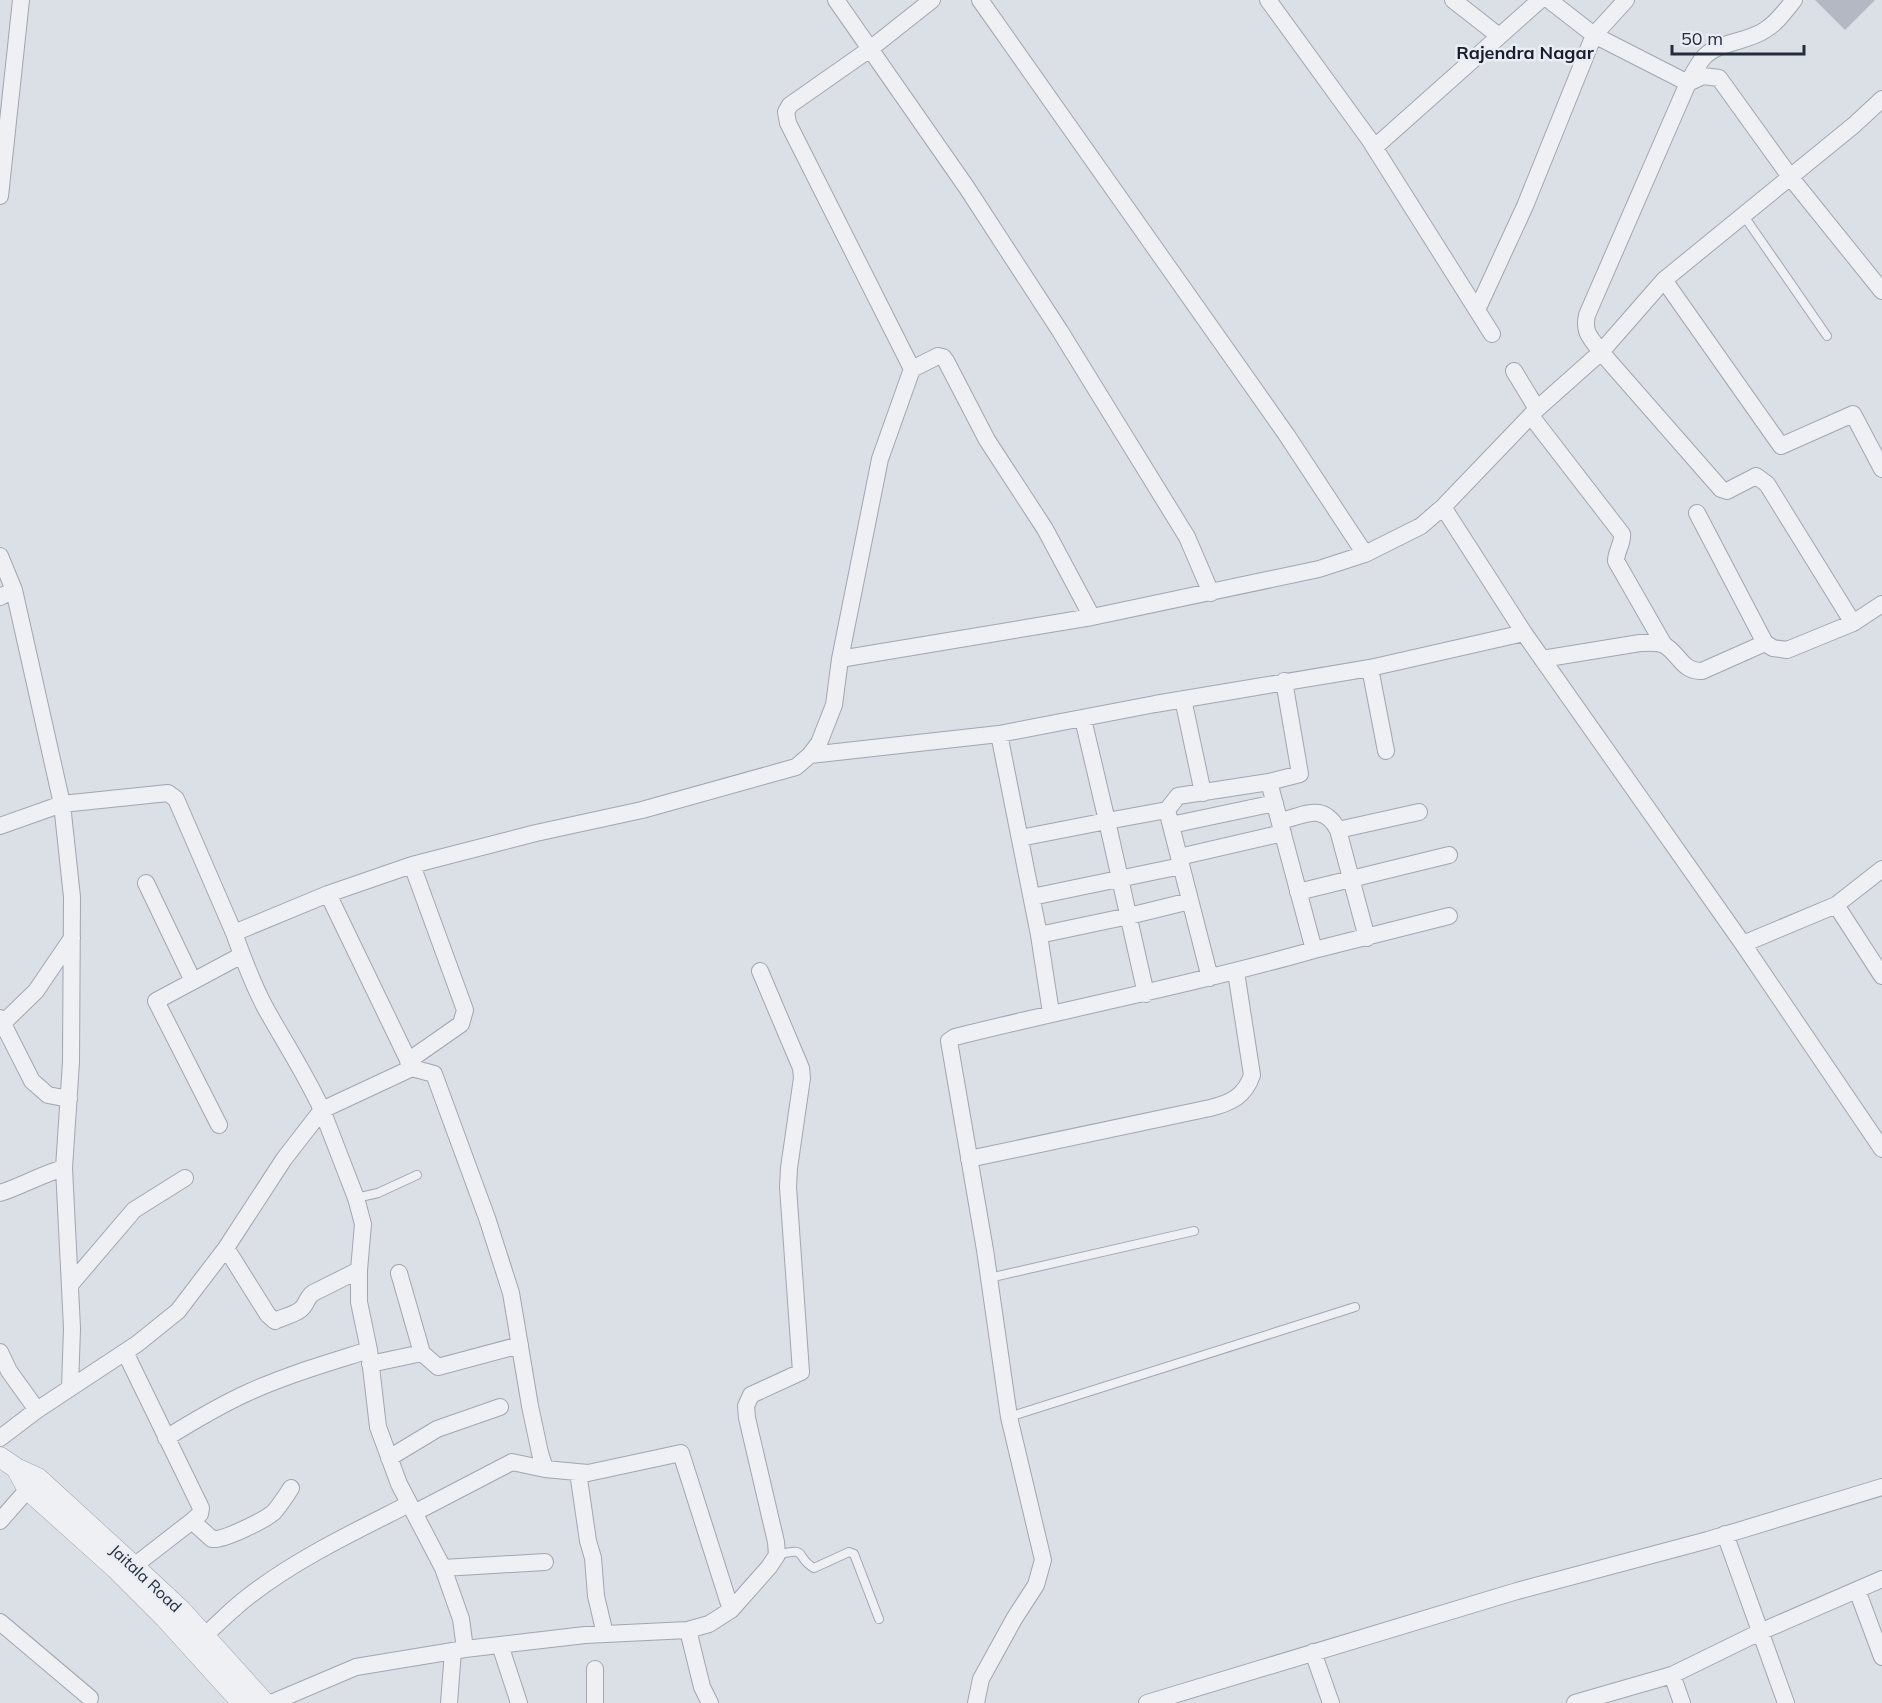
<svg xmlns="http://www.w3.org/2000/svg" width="1882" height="1703" viewBox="0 0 1882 1703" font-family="Mulish,sans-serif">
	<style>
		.building { fill: #b3b8c3 }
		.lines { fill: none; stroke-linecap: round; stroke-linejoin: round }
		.service-casing { stroke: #a1a6b0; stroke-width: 10 }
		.minor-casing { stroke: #a1a6b0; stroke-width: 18 }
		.tertiary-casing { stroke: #a1a6b0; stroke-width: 21 }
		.service { stroke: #eef0f4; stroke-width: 8 }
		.minor { stroke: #eef0f4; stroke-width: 16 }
		.tertiary { stroke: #eef0f4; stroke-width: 20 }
		.labels { text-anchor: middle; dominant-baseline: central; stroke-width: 5; stroke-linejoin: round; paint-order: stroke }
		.street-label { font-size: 16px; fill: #252d3c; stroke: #eaeef4 }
		.neighbourhood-label { font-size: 18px; font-weight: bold; fill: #181e2d; stroke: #eaeef4 }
	</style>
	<rect width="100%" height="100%" fill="#dbdfe6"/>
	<!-- building -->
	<path class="building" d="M1815,0H1875L1845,30Z"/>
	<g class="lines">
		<defs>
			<path id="service" d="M1744,216L1827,336
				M356,1198L378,1193L417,1175
				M989,1278L1194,1231
				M1009,1417L1355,1307
				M777,1555C810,1546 794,1557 814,1568L849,1552L854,1554L879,1619"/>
			<path id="minor" d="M836,0L967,188L1060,331L1187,537L1211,593
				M980,0L1286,434L1365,554
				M1268,0L1369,139L1492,334
				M1453,0L1499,36
				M1549,0L1594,35L1688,83L1703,76L1719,78L1791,178L1882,291
				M1794,0C1785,11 1777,23 1765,30C1748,42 1721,41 1705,56C1698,63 1693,74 1688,83L1587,315C1583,333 1591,338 1601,352L1721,489L1727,491L1756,476L1767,484L1853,623L1882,604
				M1375,147L1540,0
				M0,196L21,0
				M1664,280L1781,446L1853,414L1882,469
				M1477,310L1525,206L1594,35L1626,0
				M912,369L938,356L943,357L946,361L987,440L1045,529L1092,617
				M1514,371L1537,409
				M1531,416L1622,534C1623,544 1616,551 1616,561L1664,645
				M1443,507L1524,633L1743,944L1882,1149
				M1697,513L1765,643L1773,648L1787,650L1853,623
				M0,556L14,590L62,804L72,897L71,1062L64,1168L72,1328L70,1388
				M0,597L14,590
				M840,659L1092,617L1319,569L1365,554L1421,526L1443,507L1537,409L1601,352L1664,280L1854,125L1882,99
				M1542,659L1640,643C1647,643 1658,642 1664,645C1679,653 1682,672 1702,671L1765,643
				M1370,668L1386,751
				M1183,699L1203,793
				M999,734L1039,935L1051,1013
				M810,755L999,734L1155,704L1370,668L1524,633
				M1167,810L1178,796L1269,782
				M1280,821C1306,815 1323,802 1338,830
				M1171,825L1275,803
				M0,826L62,804L168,793L176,799L234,933L328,894L412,865L536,833L642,810L796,767L810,755L819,743L834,705L840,659L880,459L912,369L788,123L786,112L790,105L870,49L932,0
				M1020,838L1107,821L1083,719
				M1179,857L1283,833
				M1882,869L1836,905L1882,976
				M146,883L193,981
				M1298,892L1449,855
				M328,894L412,1068L434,1074L487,1218L511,1293L530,1406L540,1453L545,1469L588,1473L681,1453L731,1610
				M1032,897L1181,866
				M1039,935L1129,916L1190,901
				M1367,938L1338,830L1419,812
				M1743,944L1836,905
				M1314,950L1449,916
				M1146,994L1107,821L1167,810L1210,978
				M0,1018L32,1081L48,1095L69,1099
				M0,1026L36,991L72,938
				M408,1061L461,1024L465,1010L412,865
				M412,1068L322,1110L356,1198L363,1224L359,1270V1302L369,1350L378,1427L399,1484L443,1568L461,1619L465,1649
				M219,1125L156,1001L242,955
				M969,1159L1210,1108C1231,1103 1245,1096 1252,1075L1236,972
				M0,1193C22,1186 42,1174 64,1168
				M226,1248L268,1315L275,1321C283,1317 293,1315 300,1310C307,1305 306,1298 313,1293L359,1270
				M399,1273L422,1353
				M70,1285L134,1210L185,1178
				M0,1352L9,1371L37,1410
				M125,1352L201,1508L200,1514L192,1521L134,1566
				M370,1364L422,1353L438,1367L520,1345
				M0,1438L37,1410L137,1344L178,1311L226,1248L284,1159L322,1110C306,1075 285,1043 266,1009C253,985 243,958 234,933
				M166,1438C192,1422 218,1406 247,1393C286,1375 328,1363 369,1350
				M389,1458L437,1429L500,1407
				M578,1472L588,1541L593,1558L596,1596L605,1634
				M414,1513L512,1462L545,1469
				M0,1521L36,1480
				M192,1521L212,1539C223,1541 265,1520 274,1512C280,1505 286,1496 291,1488
				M1725,1534L1786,1703
				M443,1568L545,1562
				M1857,1590L1882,1657
				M0,1622L90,1698
				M688,1630L702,1687L710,1703
				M204,1636C219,1623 233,1608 249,1596C298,1558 354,1532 409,1504
				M500,1645L519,1703
				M1313,1652L1331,1703
				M595,1669V1703
				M1672,1675L1682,1703
				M271,1703L356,1667L465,1649L585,1635L688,1630L709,1624L731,1610L769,1567L777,1555L776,1542L747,1418L746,1406L751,1395L801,1372L788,1187L789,1168L802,1078L801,1068L760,971
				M449,1703L453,1651
				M976,1703L981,1679L1014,1619L1036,1585L1043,1560L1009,1417L985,1250L949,1041L955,1037C1075,1007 1195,984 1314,950L1269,782L1300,774L1284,681
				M1147,1703L1517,1591L1708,1540L1882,1487
				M1575,1703L1672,1675L1760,1632L1882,1579"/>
			<path id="tertiary" d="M0,1457L16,1468L38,1478L134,1566L181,1610L265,1703
				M16,1468L28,1490L115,1568L165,1618L242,1703"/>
		</defs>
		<!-- service casing -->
		<use href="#service" class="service-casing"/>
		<!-- minor casing -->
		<use href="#minor" class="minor-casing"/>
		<!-- tertiary casing -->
		<use href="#tertiary" class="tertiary-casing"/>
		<!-- service -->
		<use href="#service" class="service"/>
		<!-- minor -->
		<use href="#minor" class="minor"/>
		<!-- tertiary -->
		<use href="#tertiary" class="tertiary"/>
	</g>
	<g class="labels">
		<!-- street labels -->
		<g class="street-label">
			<text transform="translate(146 1578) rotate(43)">Jaitala Road</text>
		</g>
		<!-- neighbourhood labels -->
		<g class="neighbourhood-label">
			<text x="1525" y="52">Rajendra Nagar</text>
		</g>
	</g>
	<!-- scale -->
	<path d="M1672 45v9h132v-9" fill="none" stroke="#252d3c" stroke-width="3"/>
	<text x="1681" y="45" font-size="18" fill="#252d3c" stroke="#eaeef4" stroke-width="4.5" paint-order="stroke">50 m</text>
</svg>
